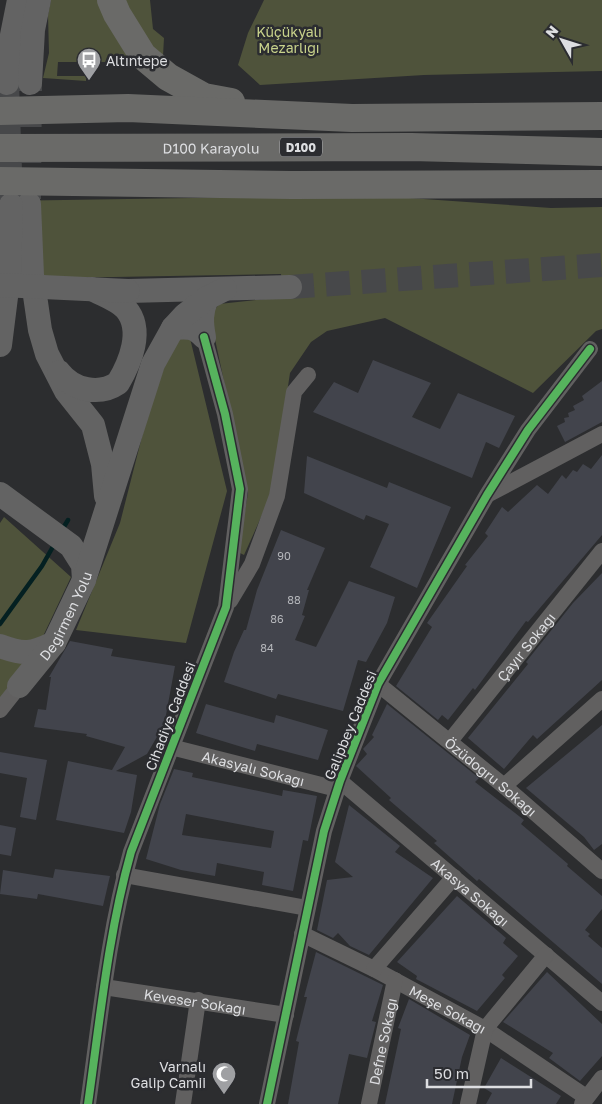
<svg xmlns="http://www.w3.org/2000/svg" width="602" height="1104" viewBox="0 0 602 1104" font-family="'Golos Text',sans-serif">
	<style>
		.green { fill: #4f533b }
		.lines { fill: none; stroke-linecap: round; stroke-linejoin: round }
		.stream { stroke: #042021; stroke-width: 4.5 }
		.building { fill: #42444c; fill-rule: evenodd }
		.secondary-tunnel { stroke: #47484a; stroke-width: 24; stroke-dasharray: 24 12; stroke-linecap: butt }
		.minor { stroke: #616060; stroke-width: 16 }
		.secondary { stroke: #636363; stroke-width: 24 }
		.trunk { stroke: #6a6a68; stroke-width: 28 }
		.secondary-bridge { stroke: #636363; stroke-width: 24 }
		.cycleway-casing { stroke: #2b2c30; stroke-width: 11 }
		.cycleway { stroke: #56b35d; stroke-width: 8 }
		.labels { text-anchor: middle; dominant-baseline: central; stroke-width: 5; stroke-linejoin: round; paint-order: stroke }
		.number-label { font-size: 11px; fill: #b6b8bc }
		.shield { fill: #2b2c30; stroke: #a8a9ac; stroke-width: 1 }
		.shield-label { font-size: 12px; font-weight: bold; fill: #dddee1 }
		.park-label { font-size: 14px; fill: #c8d28b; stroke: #2b2c30 }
		.poi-label { font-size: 14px; fill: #dddee1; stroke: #2b2c30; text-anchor: start }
		.street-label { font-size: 14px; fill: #dddee1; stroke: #2b2c30 }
	</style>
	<rect width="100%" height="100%" fill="#2c2d2f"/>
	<!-- green -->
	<path class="green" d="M51,0H98L135,62H58L57,76H86V81L43,78L49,53L48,15Z
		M122,0H150L153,29L164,38L163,56L155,51Z
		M264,0H602V71L424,75L260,85L238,65L248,33Z
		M316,196L395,197L551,208L602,207V329L596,331L533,393L385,318L327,331L311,342L290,373L272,493L244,555L238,552L248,493L210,316L219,304L283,297L281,274L0,279V201Z
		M189,334L227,491L186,643L76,630L120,523L147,417L175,336Z
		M4,517L71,577L37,649L0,699V523Z"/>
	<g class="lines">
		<!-- stream -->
		<path class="stream" d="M62,530L68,520
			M0,624L42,566L55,543"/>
	</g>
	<!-- building -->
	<path class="building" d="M373,360L431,383L412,417L440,429L458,393L515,416L499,448L486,442L472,478L313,412L334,382L358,393Z
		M602,381V422L565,442L557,426L565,422L564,418L569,417L568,413L575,410L573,406L584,400L582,396Z
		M602,455V535L528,622L526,621L475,690L473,688L448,720L442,715L438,720L396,686L432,627L427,623L467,566L465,565L488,536L485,533L502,507L508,512L537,485L548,494L562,475L566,479L573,470L577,472L583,464L591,469Z
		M307,456L387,488L389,482L451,507L417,588L370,567L389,524L366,515L364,520L304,493Z
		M281,530L325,548L307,590H309L302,615L305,616L295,640L316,647L349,581L395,597L387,623L366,662L358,660L343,711L278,694L276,699L224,682L234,652L244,630H246L257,590Z
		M602,573V680L537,739L533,735L504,769L468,738L528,664L526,662L573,603Z
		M70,641L113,649L111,656L175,666L166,715L169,716L147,754L116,771L137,775L131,812L124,833L56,820L68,761L112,770L125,747L86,736L87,734L34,727L38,709L46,710L51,677H49Z
		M206,704L274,723L276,715L328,730L318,760L257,744L255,751L196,733Z
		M387,704L479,778L475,782L524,820L521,824L568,864L567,866L602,896V909L585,930L590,934L588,936L602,948V984L479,879L477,881L434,843L437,841L389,800L391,798L356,766L367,754L363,749L374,737L372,735Z
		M602,725V844L594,850L584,837L526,788Z
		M0,752L47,760L36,820L20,817L27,778L0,773Z
		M174,769L193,773L192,777L282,796L283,790L317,796L308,841L303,840L293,891L262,885L264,872L217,863L215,876L181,870L146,859L160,804ZM186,814L274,831L271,848L182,835Z
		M349,805L400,846L395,852L433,878L369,955L350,946L338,933L333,938L317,930L327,880L353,877L335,862Z
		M0,825L16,828L11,856L0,854Z
		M55,869L110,876L103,906L38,894L37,899L0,894L3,870L53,878Z
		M457,896L506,938L503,943L518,956L502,975L505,978L477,1011L416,979L417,976L397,962Z
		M316,952L383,985L372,1021L376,1022L367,1058L349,1054L338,1104H288L299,1042L296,1041L307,997H304Z
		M547,972L602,1024V1056L580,1081L549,1058L553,1053L503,1022Z
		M409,999L470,1035L462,1057L452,1104H385L401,1029L398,1028Z
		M501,1058L561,1096L556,1104H486L492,1093L484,1088Z"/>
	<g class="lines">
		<!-- secondary-tunnel -->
		<path class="secondary-tunnel" d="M7,83L11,199
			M29,199L30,83
			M290,287L602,265"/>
		<!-- minor -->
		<g class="minor">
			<path d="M489,494L602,434"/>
			<path d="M230,601L252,564L277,496L294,392L308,375"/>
			<path id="s1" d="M378,684L504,786L602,871"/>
			<path d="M0,710L19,686"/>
			<path id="s2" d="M450,741L602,551"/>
			<path id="s3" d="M171,747L337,789"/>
			<path id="s4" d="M340,781L602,1003"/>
			<path d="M504,786L602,699"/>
			<path d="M124,875L307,908"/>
			<path id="s5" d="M302,934L374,969L485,1029L586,1097"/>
			<path d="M374,969L454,877"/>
			<path id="s6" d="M104,987L286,1015"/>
			<path d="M88,1104C100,1020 108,934 131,852L226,607L240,489L225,414L204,337"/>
			<path d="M183,1104L198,1000"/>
			<path d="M267,1104L324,831L340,781L378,684L487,495L528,430L590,349"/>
			<path id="s7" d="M369,1104L395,980"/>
			<path d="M468,1104L485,1029L546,955"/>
			<path d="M582,1104L602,1078"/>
		</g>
		<!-- secondary -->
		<g class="secondary">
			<path d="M7,83L12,35L19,0"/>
			<path d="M30,83L33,30L39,0"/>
			<path d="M29,204L32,275L40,330L47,354L66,391L93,425L103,464L106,496"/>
			<path d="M128,291L290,287"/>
			<path d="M173,328C187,327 194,326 204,337C201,322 201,312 207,298"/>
			<path d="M0,345L9,273L11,205"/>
			<path d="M59,372C73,390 99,396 118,383C130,363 144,330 126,309C118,300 103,295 92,289"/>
			<path d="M0,494L71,546L83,565L84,580"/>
			<path d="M0,646C24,655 31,654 54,643"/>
			<path id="s8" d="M19,686L54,643L84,580L153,364L173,328L185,315L207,298L225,289"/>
		</g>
		<!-- trunk -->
		<g class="trunk">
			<path d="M111,0L117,14L143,56L168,77L204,97L231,102"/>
			<path d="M0,111L128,108L352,118L602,116"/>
			<path id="s9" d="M0,148L411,147L602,152"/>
			<path d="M0,181L292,185L602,184"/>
		</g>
		<!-- secondary-bridge -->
		<path class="secondary-bridge" d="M0,285L128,291"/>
		<defs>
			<path id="cycleway" d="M88,1104C100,1020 108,934 131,852L226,607L240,489L225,414L204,337
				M267,1104L324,831L340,781L378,684L487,495L528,430L590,349"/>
		</defs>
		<!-- cycleway casing -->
		<use href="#cycleway" class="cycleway-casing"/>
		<!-- cycleway -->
		<use href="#cycleway" class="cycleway"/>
	</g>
	<!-- icons -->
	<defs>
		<symbol id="bus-pin" viewBox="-11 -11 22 30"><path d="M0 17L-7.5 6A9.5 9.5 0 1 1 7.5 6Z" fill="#9fa0a3" stroke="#2b2c30"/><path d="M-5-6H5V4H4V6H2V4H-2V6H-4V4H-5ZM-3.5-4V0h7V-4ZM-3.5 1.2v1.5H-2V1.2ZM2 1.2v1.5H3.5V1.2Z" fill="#fff"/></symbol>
		<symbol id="mosque-pin" viewBox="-11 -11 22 30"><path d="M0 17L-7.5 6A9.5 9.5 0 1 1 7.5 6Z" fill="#9fa0a3" stroke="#2b2c30"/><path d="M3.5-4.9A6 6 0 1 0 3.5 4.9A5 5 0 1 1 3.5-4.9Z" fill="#fff"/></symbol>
	</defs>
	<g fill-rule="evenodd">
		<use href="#bus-pin" x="75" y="46" width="28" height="38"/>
		<use href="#mosque-pin" x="210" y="1060" width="28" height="38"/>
	</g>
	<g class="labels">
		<!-- number labels -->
		<g class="number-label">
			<text x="284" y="555">90</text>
			<text x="294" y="599">88</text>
			<text x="277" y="618">86</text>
			<text x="267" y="647">84</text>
		</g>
		<!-- shield labels -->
		<rect class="shield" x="280" y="137.5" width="42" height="19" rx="4"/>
		<g class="shield-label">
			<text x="301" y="147">D100</text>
		</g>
		<!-- park labels -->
		<g class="park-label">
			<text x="289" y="31">Küçükyalı<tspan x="289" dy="16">Mezarlığı</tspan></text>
		</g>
		<!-- poi labels -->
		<g class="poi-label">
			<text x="106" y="60">Altıntepe</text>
			<text x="206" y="1066" text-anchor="end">Varnalı<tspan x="206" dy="16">Galip Camii</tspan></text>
		</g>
		<!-- street labels -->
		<g class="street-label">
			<text stroke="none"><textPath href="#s9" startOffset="211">D100 Karayolu</textPath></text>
			<text stroke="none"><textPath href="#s8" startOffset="85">Değirmen Yolu</textPath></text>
			<text stroke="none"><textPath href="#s2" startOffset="121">Çayır Sokağı</textPath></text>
			<text transform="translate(170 716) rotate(-69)">Cihadiye Caddesi</text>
			<text transform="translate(350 725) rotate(-68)">Galipbey Caddesi</text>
			<text stroke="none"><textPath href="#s3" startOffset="85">Akasyalı Sokağı</textPath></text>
			<text stroke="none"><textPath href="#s1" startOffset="146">Özüdoğru Sokağı</textPath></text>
			<text stroke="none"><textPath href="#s4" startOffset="171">Akasya Sokağı</textPath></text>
			<text stroke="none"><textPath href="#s6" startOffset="92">Keveser Sokağı</textPath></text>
			<text stroke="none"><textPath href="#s5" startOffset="164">Meşe Sokağı</textPath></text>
			<text stroke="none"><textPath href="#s7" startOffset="64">Defne Sokağı</textPath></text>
		</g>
	</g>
	<!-- north arrow -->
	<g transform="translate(562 40) rotate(309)" stroke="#2b2c30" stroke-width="4" paint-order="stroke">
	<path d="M0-4L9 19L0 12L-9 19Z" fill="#dddee1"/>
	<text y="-8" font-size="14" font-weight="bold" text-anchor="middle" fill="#dddee1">N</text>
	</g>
	<!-- scale -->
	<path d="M427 1079v8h104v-8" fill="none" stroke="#dddee1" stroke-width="2.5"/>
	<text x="434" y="1079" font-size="15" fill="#dddee1" stroke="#2b2c30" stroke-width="4" paint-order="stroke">50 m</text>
</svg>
